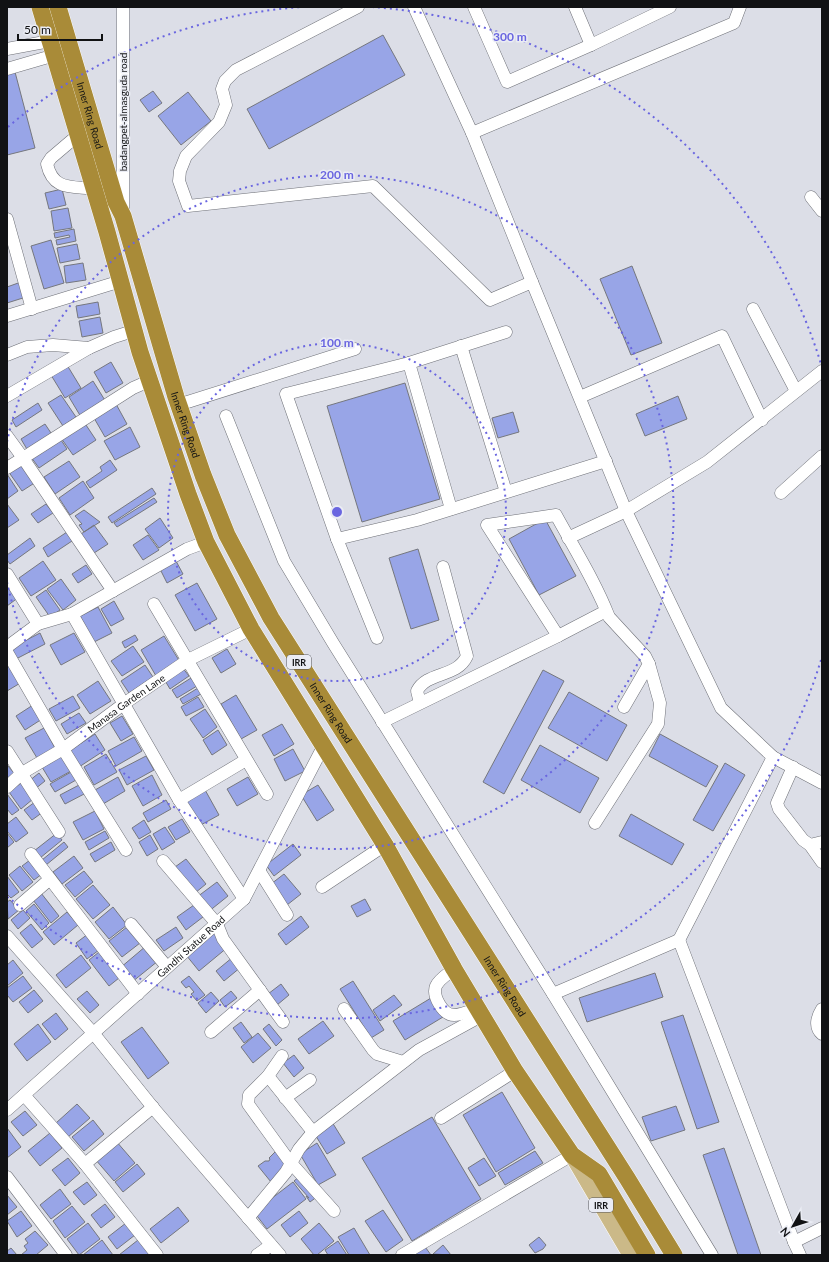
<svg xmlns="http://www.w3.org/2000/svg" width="829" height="1262" viewBox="0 0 829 1262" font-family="Lato,sans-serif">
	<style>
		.building { fill: #98a5e7; stroke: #75777e }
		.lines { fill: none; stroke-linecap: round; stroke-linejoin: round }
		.minor-casing { stroke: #6f7178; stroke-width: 13 }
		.major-casing { stroke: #fff; stroke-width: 16 }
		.highway-casing { stroke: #fff; stroke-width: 18 }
		.minor { stroke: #fff; stroke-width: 12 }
		.major { stroke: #cbb988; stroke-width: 15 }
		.highway { stroke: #a98b38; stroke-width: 17 }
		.ring { fill: none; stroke: #6a66e0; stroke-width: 2; stroke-dasharray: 2 4 }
		.labels { text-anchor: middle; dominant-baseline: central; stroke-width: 3; stroke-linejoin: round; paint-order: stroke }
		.shield { fill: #eaecf4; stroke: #525357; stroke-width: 1 }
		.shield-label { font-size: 9px; font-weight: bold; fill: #111214 }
		.street-label { font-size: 10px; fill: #111214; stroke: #eaecf4 }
		.centre { fill: #6a66e0; stroke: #eaecf4; stroke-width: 2 }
		.ring-label { font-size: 12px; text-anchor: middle; font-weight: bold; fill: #6a66e0; stroke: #eaecf4; stroke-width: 3; stroke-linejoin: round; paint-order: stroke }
	</style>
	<rect width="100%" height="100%" fill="#dcdee7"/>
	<!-- building -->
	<path class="building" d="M383,35L405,75L269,149L247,109Z
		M15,72L35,148L7,155V74Z
		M153,91L162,103L149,112L140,100Z
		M188,92L211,121L181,145L158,116Z
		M62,189L66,205L49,209L45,193Z
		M68,208L72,228L54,231L51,211Z
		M74,229L76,241L57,245L56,240L70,237L69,235L55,238L54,233Z
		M51,240L64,283L44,289L31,246Z
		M77,244L80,259L60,263L57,248Z
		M83,263L86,280L66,283L64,266Z
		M632,266L662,343L631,355L600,279Z
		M21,282L26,297L7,303V287Z
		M98,302L100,314L78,318L76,306Z
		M100,317L103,333L82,337L79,321Z
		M111,362L123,383L106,393L94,372Z
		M67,365L81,388L65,398L51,375Z
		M93,381L106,402L81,417L69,397Z
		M405,383L440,499L362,522L327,406Z
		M61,395L76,417L63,426L48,403Z
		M678,396L687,419L645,436L636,414Z
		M38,403L42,410L16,427L12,420Z
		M116,404L127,424L105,437L94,418Z
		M513,412L519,432L498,438L492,418Z
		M84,422L96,440L73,455L61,438Z
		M45,424L53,436L28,451L21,439Z
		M130,427L140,447L115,460L104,441Z
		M59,437L67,449L39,468L31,457Z
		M110,460L117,470L90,488L86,482L102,471L100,467Z
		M22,461L36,482L22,491L8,471Z
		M69,461L80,477L55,494L44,477Z
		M7,474L18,491L7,499Z
		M83,481L94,498L70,515L59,498Z
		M152,488L156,494L112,523L108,517Z
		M154,498L157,502L117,527L114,523Z
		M7,504L19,520L7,528Z
		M46,504L53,513L38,523L31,514Z
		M84,510L100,522L84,532L79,525L82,524L75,516Z
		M160,518L173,538L159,548L145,529Z
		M545,519L576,576L539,595L509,539Z
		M94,525L108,544L94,553L81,534Z
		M67,532L72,541L48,557L43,548Z
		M148,535L159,550L143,560L133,545Z
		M30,538L35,546L10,564L7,560V555Z
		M418,549L439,620L411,629L389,558Z
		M43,561L56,580L31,596L19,578Z
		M176,561L183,574L167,583L160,569Z
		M86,565L92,574L78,583L72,574Z
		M61,579L76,600L63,610L47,589Z
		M197,583L217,619L195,631L175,595Z
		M7,585L19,597L7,606Z
		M46,590L60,610L50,617L36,597Z
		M114,601L124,619L111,626L101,609Z
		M98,607L112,633L94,642L80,616Z
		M40,633L45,644L16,659L11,648Z
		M74,633L85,652L61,665L50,645Z
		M135,635L138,640L125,648L122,642Z
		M164,636L180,662L156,676L141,650Z
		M133,646L144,662L122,676L111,661Z
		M227,649L236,664L221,673L212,658Z
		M7,656L22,682L7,691Z
		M145,665L153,677L129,693L121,681Z
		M182,667L189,676L170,689L164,679Z
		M543,670L564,681L504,794L483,782Z
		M191,678L197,686L177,698L172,690Z
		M98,681L111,701L90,714L77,695Z
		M198,688L201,694L183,704L180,699Z
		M569,692L627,725L607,761L548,728Z
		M236,695L257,730L241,739L221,704Z
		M73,696L80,708L56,721L49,709Z
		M198,697L204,707L186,716L181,707Z
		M33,705L42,719L25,730L16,716Z
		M205,709L217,727L203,738L190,719Z
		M79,713L86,723L67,734L61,724Z
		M122,716L133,734L121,741L110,723Z
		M282,724L294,744L274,756L262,735Z
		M44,728L55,748L37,758L25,738Z
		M218,730L227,745L212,755L203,740Z
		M95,734L105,750L79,767L69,751Z
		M660,734L718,766L706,787L649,756Z
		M134,737L142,751L116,766L108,751Z
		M540,745L599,778L580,813L521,780Z
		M293,749L305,771L285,781L274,759Z
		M106,754L117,772L94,785L84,767Z
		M62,755L71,771L51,782L42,767Z
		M146,756L154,770L127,785L119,770Z
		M725,763L745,775L713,831L693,820Z
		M7,765L15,774L7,780Z
		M71,772L76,780L55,792L50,784Z
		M39,773L45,781L35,789L29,781Z
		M152,775L162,795L143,806L132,786Z
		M118,777L125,791L103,804L95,790Z
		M248,777L258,794L237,806L227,789Z
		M21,783L33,799L21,809L9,792Z
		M81,784L86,793L65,804L60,795Z
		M318,785L334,810L317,821L301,795Z
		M204,788L219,815L199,826L184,798Z
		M7,794L19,810L12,815L7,809Z
		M166,800L171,809L148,822L143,813Z
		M35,802L43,812L32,820L24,810Z
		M95,811L104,829L83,840L73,822Z
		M631,814L684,844L672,865L619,836Z
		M16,817L28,833L16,842L7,831V824Z
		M182,819L190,832L176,840L168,827Z
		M144,820L151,832L139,839L132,828Z
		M165,827L175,842L162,850L153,834Z
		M105,831L109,838L89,850L85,842Z
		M7,833L14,842L7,848Z
		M57,833L62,840L40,858L34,851Z
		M150,835L158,849L147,856L139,842Z
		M64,842L68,847L46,865L42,860Z
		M111,842L115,850L95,862L90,854Z
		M293,844L301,855L274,876L266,865Z
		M74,856L83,868L62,884L53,872Z
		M186,859L206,884L195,893L175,867Z
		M30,860L42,874L34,880L22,866Z
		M20,866L33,882L22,891L9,875Z
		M84,871L93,882L75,897L65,885Z
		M284,874L301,894L287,905L271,884Z
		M7,876L19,892L11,898L7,894Z
		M217,882L228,896L208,912L197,897Z
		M93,885L110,905L93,919L76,899Z
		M41,893L59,916L51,923L33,900Z
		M365,899L371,910L357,917L351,906Z
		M10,900L19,910L8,919L7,902Z
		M34,904L49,923L42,930L26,911Z
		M194,905L203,917L186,930L177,917Z
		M113,907L127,925L109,939L95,922Z
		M23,910L30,918L18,929L11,920Z
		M67,912L78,925L54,945L43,932Z
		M301,916L309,927L286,945L278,934Z
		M31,924L43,939L32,948L20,933Z
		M127,927L140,943L122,957L109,941Z
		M176,927L183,938L164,951L156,940Z
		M216,932L228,947L199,971L186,955Z
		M88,934L99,950L87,959L76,943Z
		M146,946L158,961L132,982L120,968Z
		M99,952L119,978L109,986L89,960Z
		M81,955L91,968L66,988L56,975Z
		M233,957L241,967L224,981L216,971Z
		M13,960L23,973L7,986V965Z
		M655,973L663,997L587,1022L579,998Z
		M23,976L32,988L13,1002L7,995V988Z
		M189,976L205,995L197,1001L191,994L194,992L189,986L186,988L181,982Z
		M353,981L384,1030L371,1038L340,989Z
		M281,984L289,995L277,1005L268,994Z
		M34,990L43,1001L28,1013L19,1002Z
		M87,991L99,1005L90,1013L77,999Z
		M231,991L237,998L225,1007L220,1000Z
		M211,992L219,1001L206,1013L198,1003Z
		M394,995L402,1005L380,1021L373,1010Z
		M431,998L443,1017L405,1040L393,1021Z
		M56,1013L68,1029L55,1040L42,1024Z
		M683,1015L719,1122L697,1129L661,1022Z
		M323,1021L334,1036L309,1054L298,1039Z
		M241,1022L252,1037L244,1043L233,1028Z
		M38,1024L51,1042L27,1061L14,1044Z
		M269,1024L282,1040L276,1046L263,1029Z
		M142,1027L169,1063L148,1079L121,1042Z
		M258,1033L271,1048L253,1063L241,1047Z
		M294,1055L304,1068L294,1077L283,1063Z
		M502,1092L535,1148L496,1172L463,1115Z
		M77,1104L90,1118L68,1137L56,1123Z
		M676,1106L685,1130L651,1141L642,1117Z
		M25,1111L37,1125L23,1136L11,1122Z
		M432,1117L481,1199L412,1241L362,1158Z
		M93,1120L104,1134L84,1151L72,1137Z
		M332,1122L345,1143L327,1154L314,1133Z
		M7,1128L21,1147L7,1158Z
		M50,1133L62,1148L40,1166L28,1151Z
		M116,1141L135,1163L114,1181L95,1159Z
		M317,1143L336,1175L318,1185L300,1154Z
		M724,1148L761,1255H738L703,1155Z
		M276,1151L288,1163L271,1182L258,1166L265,1161H269L270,1159L269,1158Z
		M535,1151L543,1163L505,1185L498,1173Z
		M68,1158L80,1173L65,1186L52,1170Z
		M484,1158L496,1176L479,1186L468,1168Z
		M137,1164L145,1174L123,1192L115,1182Z
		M301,1175L318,1196L310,1202L306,1196L309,1198L294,1181Z
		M87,1182L97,1195L84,1205L73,1192Z
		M293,1182L306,1199L267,1229L254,1212Z
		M60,1189L71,1204L51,1219L40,1205Z
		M7,1195L17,1207L7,1215Z
		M105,1204L115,1217L101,1228L91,1215Z
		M72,1206L85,1222L65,1238L53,1221Z
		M178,1207L189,1221L161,1243L150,1229Z
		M383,1210L403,1240L386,1252L365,1221Z
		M21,1211L32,1226L17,1237L7,1221Z
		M299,1211L308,1223L290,1237L281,1225Z
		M88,1223L100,1239L79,1255L67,1239Z
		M126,1223L135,1235L117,1249L108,1237Z
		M319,1223L334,1241L317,1255H314L301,1239Z
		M354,1228L370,1255H349L338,1237Z
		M35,1231L48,1245L36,1255H21L27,1250L24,1246L28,1243L25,1239Z
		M539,1237L546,1245L543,1249L535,1253L529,1245Z
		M102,1240L113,1255H83Z
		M138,1240L150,1255H119Z
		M338,1241L347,1255H328L325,1250Z
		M423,1244L431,1255H416L413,1252Z
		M443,1245L451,1255L433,1254Z
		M11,1248L17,1255H7V1251Z"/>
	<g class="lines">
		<defs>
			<g id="minor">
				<path d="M123,7V211"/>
				<path d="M358,7L236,70L225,81L222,89L226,105L219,122L186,156L180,171L179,181L188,206L373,186L490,300L532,282L626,511L721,708L773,757L822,783"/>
				<path d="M414,7L472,133L532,282"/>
				<path d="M474,7L507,82L591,45L670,7"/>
				<path d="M575,7L591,45"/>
				<path d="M7,49L50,41"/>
				<path d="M7,69L55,55"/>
				<path d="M472,133L734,23L740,7"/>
				<path d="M78,135L51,158L47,164C53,191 72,186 95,189"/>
				<path d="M811,197L822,211"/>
				<path d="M7,219L32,309"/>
				<path d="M753,309L796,391"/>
				<path d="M7,316L121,281"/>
				<path d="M461,346L506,492"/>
				<path d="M7,355L27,347L53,345L89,348L114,337L133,331"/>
				<path d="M409,363L451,509"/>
				<path d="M7,396L89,348"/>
				<path d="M580,397L722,336L762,420"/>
				<path d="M178,405L355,349"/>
				<path d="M226,416L284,561L333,643L553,994L712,1255"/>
				<path d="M7,436L23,458L133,388L149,381"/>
				<path d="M7,468L23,458L113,591"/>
				<path d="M781,493L822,456"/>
				<path d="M568,538L626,511L707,462L822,371"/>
				<path d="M337,539L286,394L409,363L506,332"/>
				<path d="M7,574L38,624"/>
				<path d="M154,604L267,794"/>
				<path d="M606,611L558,636L487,525L556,515C574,548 595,581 609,617L645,656L649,664L624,707"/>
				<path d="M72,614L179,800L244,899"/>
				<path d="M377,638L337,539L417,520L606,461"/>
				<path d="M7,647L38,624L72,614L187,549L206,542"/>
				<path d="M7,652L63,749L126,850"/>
				<path d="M420,703L417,691C427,671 457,678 467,656L443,567"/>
				<path d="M382,722L558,636"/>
				<path d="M7,751L59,832"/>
				<path d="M793,767L777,803L779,809L803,840L810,845L822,842"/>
				<path id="s1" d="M7,787L22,773L63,749L125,703L188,660L251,629"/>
				<path d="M179,800L246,760"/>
				<path d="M595,823L658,724L660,703L649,664"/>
				<path d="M810,845L822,862"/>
				<path d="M31,854L138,994"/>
				<path d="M163,861L217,924L223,939L283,1022"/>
				<path d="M260,872L287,915"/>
				<path d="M322,887L385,845"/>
				<path d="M20,905L50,879"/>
				<path d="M131,924L167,967"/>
				<path d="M7,936L94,1034L155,1110L280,1255"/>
				<path d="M679,940L773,757"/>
				<path d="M454,969C448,974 439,979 436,986C432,996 443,1015 454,1015C462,1015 470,1011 478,1008"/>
				<path d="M553,994L679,940L794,1242"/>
				<path d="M344,1009L373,1050L377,1054L403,1062"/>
				<path d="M822,1009C817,1017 814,1027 822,1034"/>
				<path d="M211,1032L260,990"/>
				<path d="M282,1056L268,1076L249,1095L248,1104L290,1162L334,1211"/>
				<path d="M268,1076L313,1132"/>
				<path d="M24,1095L85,1164L157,1255"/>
				<path d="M285,1098L310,1080"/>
				<path id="s2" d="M7,1110L244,899L324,745"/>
				<path d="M441,1118L515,1071"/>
				<path d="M85,1164L153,1107"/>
				<path d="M7,1177L66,1255"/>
				<path d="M248,1218L286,1172L299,1149L313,1132L419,1050L481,1016"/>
				<path d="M257,1255L271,1245"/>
				<path d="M402,1255L572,1155"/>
				<path d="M800,1255L794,1242L822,1228"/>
			</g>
			<path id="major" d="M572,1156L630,1255"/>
			<g id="highway">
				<path d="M40,7L107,232L140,352L188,494L206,542L251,629L385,845L454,969L515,1071L572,1155L599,1174L647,1255"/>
				<path id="s3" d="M58,7L116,202L123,216L176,397L203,475L227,535L271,618L627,1178L674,1255"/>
			</g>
		</defs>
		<!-- minor casing -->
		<use href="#minor" class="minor-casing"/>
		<!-- major casing -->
		<use href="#major" class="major-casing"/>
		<!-- highway casing -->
		<use href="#highway" class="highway-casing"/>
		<!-- minor -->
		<use href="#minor" class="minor"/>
		<!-- major -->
		<use href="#major" class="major"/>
		<!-- highway -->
		<use href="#highway" class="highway"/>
	</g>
	<!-- distance rings -->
	<g class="ring">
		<circle cx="337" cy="512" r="169"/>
		<path d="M7 442A337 337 0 1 1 7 582"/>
		<path d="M821 660A506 506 0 0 1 8 897M8 127A506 506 0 0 1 302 7M372 7A506 506 0 0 1 821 364"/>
	</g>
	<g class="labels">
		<!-- shield labels -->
		<g class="shield">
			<rect x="287" y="655" width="24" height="14" rx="3"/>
			<rect x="589" y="1198" width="24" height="14" rx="3"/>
		</g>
		<g class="shield-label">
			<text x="299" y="662">IRR</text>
			<text x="601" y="1205">IRR</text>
		</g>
		<!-- street labels -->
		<g class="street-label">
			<text transform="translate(123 112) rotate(-90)">badangpet-almasguda road</text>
			<text stroke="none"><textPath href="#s3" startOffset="113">Inner Ring Road</textPath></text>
			<text stroke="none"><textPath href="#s3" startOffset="437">Inner Ring Road</textPath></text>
			<text stroke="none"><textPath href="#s1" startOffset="146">Manasa Garden Lane</textPath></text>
			<text stroke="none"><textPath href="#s3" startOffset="761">Inner Ring Road</textPath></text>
			<text stroke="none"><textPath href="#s2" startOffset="246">Gandhi Statue Road</textPath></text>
			<text stroke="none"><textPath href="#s3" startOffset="1085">Inner Ring Road</textPath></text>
		</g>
	</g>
	<circle cx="337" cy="512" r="6" class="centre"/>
	<g class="ring-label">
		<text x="510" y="41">300 m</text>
		<text x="337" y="179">200 m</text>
		<text x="337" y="347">100 m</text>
	</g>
	<!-- border -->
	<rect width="829" height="1262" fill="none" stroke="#111214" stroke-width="16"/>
	<!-- north arrow -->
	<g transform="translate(793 1226) rotate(231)" stroke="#eaecf4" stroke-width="3" paint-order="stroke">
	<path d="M0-3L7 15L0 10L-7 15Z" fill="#111214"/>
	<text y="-6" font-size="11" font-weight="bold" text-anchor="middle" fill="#111214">N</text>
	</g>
	<!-- scale -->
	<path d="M18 34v6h84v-6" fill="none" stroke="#111214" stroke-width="2"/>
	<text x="24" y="34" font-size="12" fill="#111214" stroke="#eaecf4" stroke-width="3" paint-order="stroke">50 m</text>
</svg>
